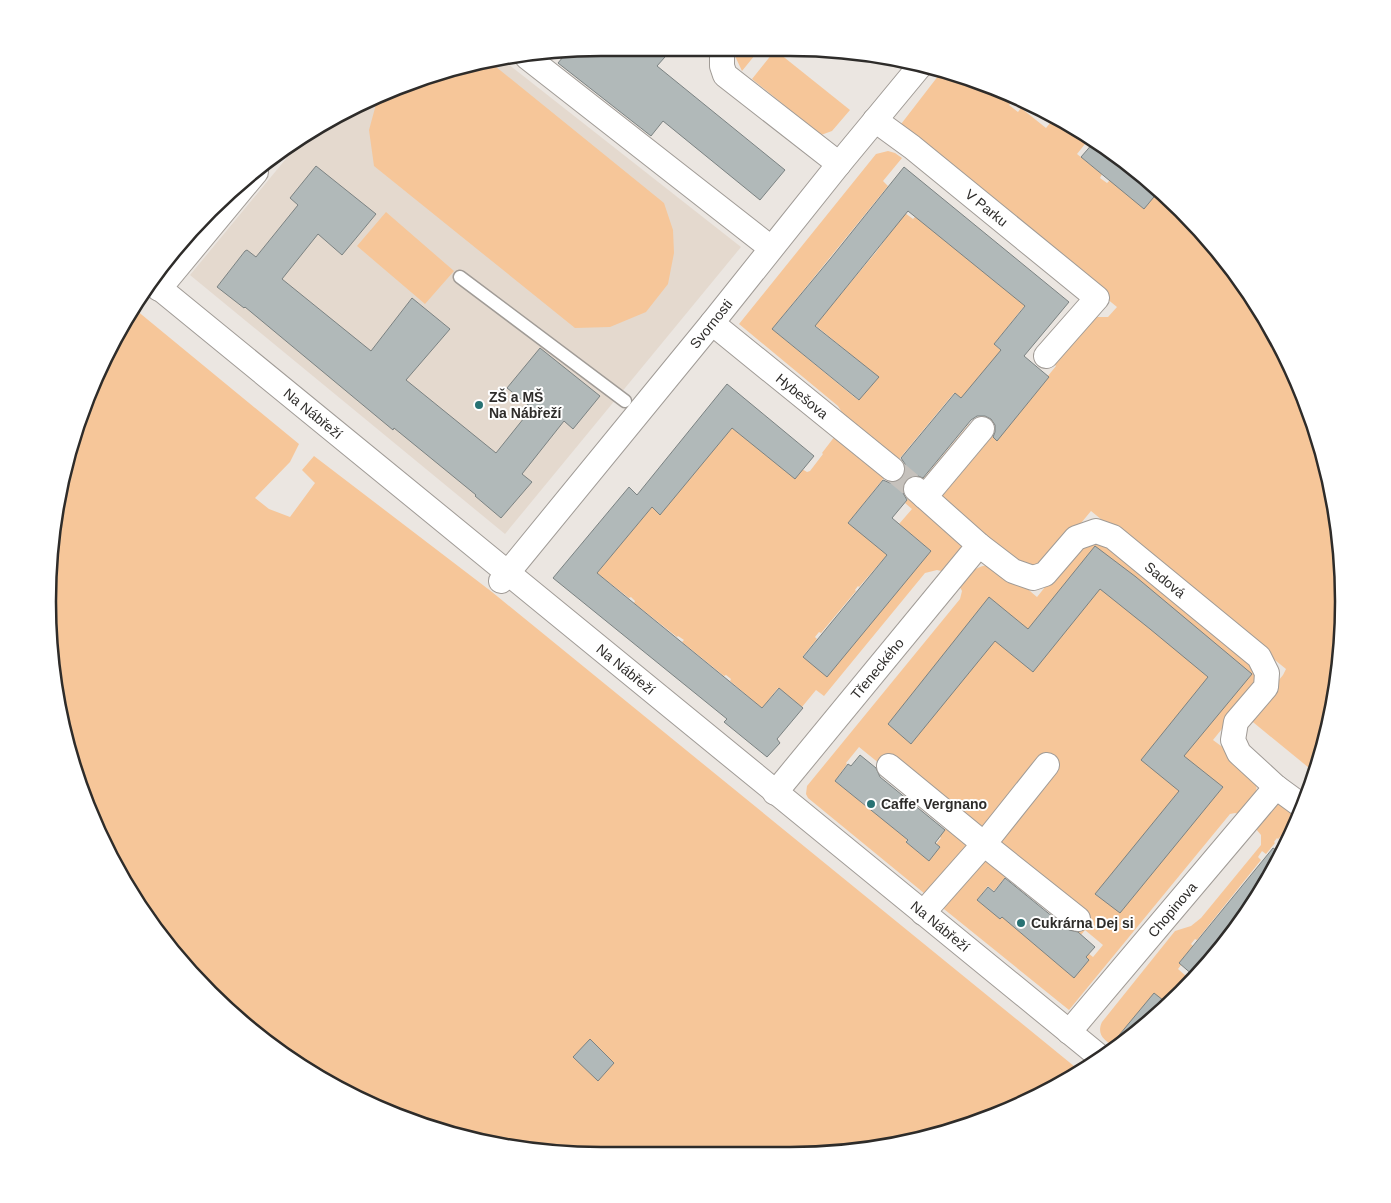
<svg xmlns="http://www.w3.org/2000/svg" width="1391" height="1203" viewBox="0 0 1391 1203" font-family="Arial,sans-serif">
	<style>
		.built { fill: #e4d9ce }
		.green { fill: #f6c699 }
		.building { fill: #b1b9b9; stroke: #7b8282 }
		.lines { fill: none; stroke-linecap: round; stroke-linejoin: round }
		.minor-tunnel { stroke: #c5c1bc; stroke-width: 24; stroke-dasharray: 24 12; stroke-linecap: butt }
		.service-casing { stroke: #a09b96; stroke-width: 15 }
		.minor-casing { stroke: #a09b96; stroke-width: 26 }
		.service { stroke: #fff; stroke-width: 12 }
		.minor { stroke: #fff; stroke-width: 24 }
		.poi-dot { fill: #277273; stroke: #fff; stroke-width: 2 }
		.labels { text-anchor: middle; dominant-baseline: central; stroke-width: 4; stroke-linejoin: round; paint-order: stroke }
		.street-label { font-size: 14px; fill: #2e2c2a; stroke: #fff }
		.poi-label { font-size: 14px; font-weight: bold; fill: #2e2c2a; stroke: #fff; text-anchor: start }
		.rim { fill: none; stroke: #2e2c2a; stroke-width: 2.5 }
	</style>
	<rect width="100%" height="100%" fill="#ebe6e1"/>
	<!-- built -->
	<path class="built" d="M503,60L741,247L505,534L190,275L299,143L356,105L458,66Z"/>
	<!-- green -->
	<path class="green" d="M734,50H759L742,71L735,56Z
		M772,54H780L850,110L832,131L821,135L752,79Z
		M490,62L664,203L673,230L674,253L668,284L646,312L610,327L575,328L374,166L369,130L378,97L458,66Z
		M942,71C970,77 990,83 1012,101L1009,105L1018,112L1021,108L1046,128L1055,117L1089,139L1077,154L1102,174L1100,178L1107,183L1110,180L1144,208L1158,191L1206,236L1269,325L1314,424L1339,529L1342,638L1325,745L1314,772L1248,718L1283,675L1286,669L1091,511L1048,563L1027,568L919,484L969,424L980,433L984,428L997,439L1056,366L1051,361L1095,317H1108L1117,307L898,128Z
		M888,151L895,153L902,158L883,181L888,186L772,329L858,400L877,376L815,325L876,252L905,213L913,219L916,216L1025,305L994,344L1004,353L979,376L965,401L954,393L895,464L843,414L838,406L739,324L876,154Z
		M386,212L454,271L425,304L357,246Z
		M136,310L299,444L290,462L255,498L269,509L290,517L315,483L302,470L314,456L492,592L1080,1071L1066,1081L967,1126L826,1154L601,1155L493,1145L390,1113L293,1062L185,967L122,879L77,779L49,638L52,529L90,389Z
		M731,427L807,472L810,471L823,454L822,453L835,436L887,474L849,522L887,555L859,587L858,586L855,590L856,591L821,633L819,632L815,637L817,639L803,656L827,675L930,550L899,524L912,509L905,503L911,494L964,546L945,572L937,570L925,573L824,696L816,690L802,707L778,688L762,708L730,681L731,679L726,675L724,676L682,642L684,640L678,636L677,637L634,603L635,601L631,597L629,598L597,573L651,506Z
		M1101,539L1256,664L1255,688L1213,740C1227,751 1261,772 1256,792C1254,800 1245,807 1239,814L1235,813L1230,814L1069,1010L939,905L982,862L989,861L1007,875L994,891L988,886L977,900L1002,917L1088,960L1086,957L1088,953L1093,957L1103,945L1085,930L1081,935L878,769L880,764L859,747L846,763L847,764L835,781L907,839L906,842L928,860L940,847L936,844L941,838L939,836L947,826L968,845L930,898L808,798L806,794L807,786L960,599L962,591L959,585C965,579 971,570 980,567C1001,559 1022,585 1037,597L1078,546Z
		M1282,803L1299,812L1295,817L1297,819L1288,841L1281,836L1278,839L1277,838L1274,842L1275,843L1266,854L1262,851L1258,857L1261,860L1197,940L1195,939L1191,944L1193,946L1179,963L1181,965L1178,969L1186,976L1192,973L1195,976L1155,1018L1114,1047C1105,1040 1096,1035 1102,1022L1175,931L1191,926L1201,918L1261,845V835L1251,823L1275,804Z"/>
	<!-- building -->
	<path class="building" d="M602,48L672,49L657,66L785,170L760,200L663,121L651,136L558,63L567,52Z
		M1094,142L1127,162L1158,192L1144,209L1081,157Z
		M316,166L376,214L342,255L318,234L282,279L371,351L412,298L450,329L406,380L496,453L532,408L507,388L540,348L600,396L573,429L564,421L522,474L532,482L501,518L475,496L476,495L394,428L393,430L245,307L244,308L217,287L245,251L247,250L256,257L298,205L290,198Z
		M904,167L1069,302L1024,356L1049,377L997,441L993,437L995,432V425L991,419L985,416H977L971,420L923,478L918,476H912L905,480L903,486V493L907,500L892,518L931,551L827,677L803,657L887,555L848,523L883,480L890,483L897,482L902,478L906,471L905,464L901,458L955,393L961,398L1001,350L994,344L1025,306L908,211L815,326L879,377L859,400L772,329L831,258Z
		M727,384L814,456L795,479L732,428L660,515L652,507L597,573L762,708L779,688L803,708L777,739L780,743L767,757L724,722L727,719L553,578L629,487L637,495Z
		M1095,546L1136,577L1252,674L1184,756L1223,787L1120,913L1095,894L1179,791L1141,760L1208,677L1150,629L1100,589L1033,672L995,641L911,744L888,724L989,597L1028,629Z
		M860,755L876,768L880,777L945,830L935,843L940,847L929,861L906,842L908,840L835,781L848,764L851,766Z
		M1273,848L1282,854L1229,939L1194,976L1179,963Z
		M1005,878L1069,930L1078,932L1095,947L1086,957L1089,960L1074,978L1002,917L1000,919L977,900L988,887L994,892Z
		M1154,993L1168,1004L1155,1018L1119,1044L1115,1040Z
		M590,1039L614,1063L598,1081L573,1057Z"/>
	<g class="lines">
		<!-- minor-tunnel -->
		<path class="minor-tunnel" d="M892,469L916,489"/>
		<defs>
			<path id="service" d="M460,277L625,401"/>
			<g id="minor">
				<path d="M722,50V66L725,75L839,164"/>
				<path d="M527,57L771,248"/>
				<path id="s1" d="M875,120L912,147L1097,298L1046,356"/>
				<path id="s2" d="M152,282L1100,1057"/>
				<path d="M159,289L256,172"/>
				<path id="s3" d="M712,323L892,469"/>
				<path id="s4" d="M916,489L979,545L1013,571L1033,578L1045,574L1076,538L1096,531L1113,537L1259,657L1267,673L1266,687L1236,722L1233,740L1239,753L1276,787L1302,806"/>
				<path d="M925,497L982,429"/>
				<path id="s5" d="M501,581L712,323L839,164L920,66"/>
				<path d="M1047,765L984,844L1078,919"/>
				<path d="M889,766L984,844L923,913"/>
				<path id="s6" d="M775,793L979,545"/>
				<path id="s7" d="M1069,1032L1276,787"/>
			</g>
		</defs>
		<!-- service casing -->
		<use href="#service" class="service-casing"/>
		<!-- minor casing -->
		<use href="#minor" class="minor-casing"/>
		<!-- service -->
		<use href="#service" class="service"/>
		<!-- minor -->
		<use href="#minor" class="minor"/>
	</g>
	<!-- markers -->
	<g class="poi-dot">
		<circle cx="479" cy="405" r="5"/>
		<circle cx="871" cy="804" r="5"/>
		<circle cx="1021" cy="923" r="5"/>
	</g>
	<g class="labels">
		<!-- street labels -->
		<g class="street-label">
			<text stroke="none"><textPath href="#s1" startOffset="142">V Parku</textPath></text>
			<text stroke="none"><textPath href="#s5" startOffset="332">Svornosti</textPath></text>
			<text stroke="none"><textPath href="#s3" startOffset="116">Hybešova</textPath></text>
			<text stroke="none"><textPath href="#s2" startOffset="208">Na Nábřeží</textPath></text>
			<text stroke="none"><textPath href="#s4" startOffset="315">Sadová</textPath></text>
			<text stroke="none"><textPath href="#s6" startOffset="161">Třeneckého</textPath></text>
			<text stroke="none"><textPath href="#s2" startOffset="612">Na Nábřeží</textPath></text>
			<text stroke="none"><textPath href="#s7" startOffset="160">Chopinova</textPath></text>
			<text stroke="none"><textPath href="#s2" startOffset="1018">Na Nábřeží</textPath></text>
		</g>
		<!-- poi labels -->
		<g class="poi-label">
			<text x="489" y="397">ZŠ a MŠ<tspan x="489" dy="16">Na Nábřeží</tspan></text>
			<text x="881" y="804">Caffe' Vergnano</text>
			<text x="1031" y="923">Cukrárna Dej si</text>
		</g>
	</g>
	<!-- crop -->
	<path d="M0 0H1391V1203H0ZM601 56H790A545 545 0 0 1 1335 601V602A545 545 0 0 1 790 1147H601A545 545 0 0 1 56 602V601A545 545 0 0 1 601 56Z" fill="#fff" fill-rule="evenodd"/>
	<path class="rim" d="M601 56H790A545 545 0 0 1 1335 601V602A545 545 0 0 1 790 1147H601A545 545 0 0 1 56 602V601A545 545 0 0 1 601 56Z"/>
</svg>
